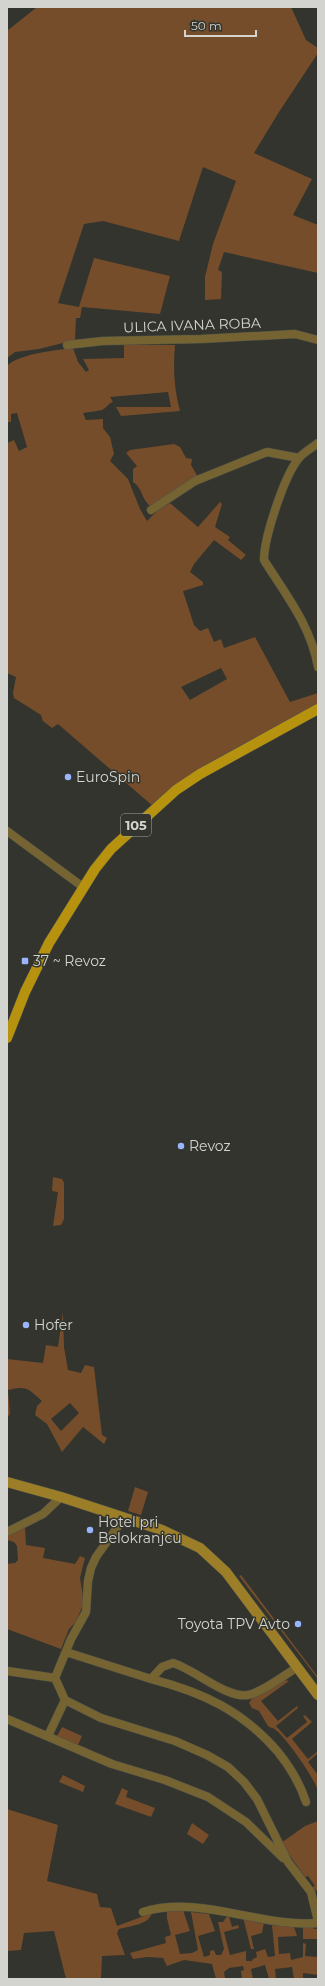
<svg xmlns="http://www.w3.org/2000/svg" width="325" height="1986" viewBox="0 0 325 1986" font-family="Montserrat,sans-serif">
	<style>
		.green { fill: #754d2b; fill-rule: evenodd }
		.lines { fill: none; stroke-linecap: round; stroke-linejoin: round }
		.minor-casing { stroke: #4f514a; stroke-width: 9 }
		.secondary-casing { stroke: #4f514a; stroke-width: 11 }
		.primary-casing { stroke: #4f514a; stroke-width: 11 }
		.minor { stroke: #756432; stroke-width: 8 }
		.secondary { stroke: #9b7e27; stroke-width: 10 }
		.primary { stroke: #b7920f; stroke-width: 10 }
		.poi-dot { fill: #9ab5fd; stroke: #32342d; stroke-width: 1.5 }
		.labels { text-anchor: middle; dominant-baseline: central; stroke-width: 3; stroke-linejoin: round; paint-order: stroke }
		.shield { fill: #32342d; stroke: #a3a49f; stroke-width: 1 }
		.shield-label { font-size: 13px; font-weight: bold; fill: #d3d4d0 }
		.street-label { font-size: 14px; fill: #d3d4d0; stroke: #32342d }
		.poi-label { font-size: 14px; fill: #d3d4d0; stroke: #32342d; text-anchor: start }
	</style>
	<rect width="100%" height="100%" fill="#32342d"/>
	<!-- green -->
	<path class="green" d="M37,7H291L306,40L318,48V53L279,112L254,153L312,179L293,215L318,225V273L224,252L218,270L222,272L221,299L205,300V277L213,244L236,181L203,167L179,241L103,221L84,224L58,303L79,307L94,258L170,276L160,314L82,307L80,318H76L75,340L39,349L15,352L7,358V31Z
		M124,345H175C173,368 174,389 180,411L121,416L116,407H171L168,392L110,397L113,402C108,403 107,408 102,410C98,411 88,412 83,413L86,420L103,419V428L110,437L114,454L110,461L128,479L140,509L147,521L157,511L170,503L198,527L220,502L222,504L215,527L230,537L228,540L246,555L241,560L214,540L194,564L190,572L203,582V585L183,591L194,625L200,631L208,628L214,642L221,639L224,648L255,637L290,702L318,693V704L154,807L58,724L52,728L43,721L41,715L14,698L13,693L16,677L7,673V443L14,440L19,451L27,447L17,413L11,414V422H7V366C18,354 56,350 73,348L78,362L86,372L89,370L83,359L124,358ZM221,668L227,679L190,700L181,687Z
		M174,444L180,447L186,458L192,459L191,465L198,477L152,507C142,502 143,488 133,482V469L137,466L126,453L130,450Z
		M53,1177L62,1179L64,1183V1219L61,1225L53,1226L58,1192L52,1191Z
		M63,1312L64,1347L68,1370L81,1373L85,1365L94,1367L102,1435L107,1438L104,1444L83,1427L62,1452L47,1424L35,1415L37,1406L42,1401C29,1389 26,1385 8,1390L10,1414L7,1418V1359L43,1363L46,1345L58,1347ZM70,1403L79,1413L61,1431L51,1419Z
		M135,1487L148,1492L141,1515L128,1511Z
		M25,1527L26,1545L45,1548L43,1558L75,1564L80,1556L85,1558L80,1578L84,1602L76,1622L69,1629L61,1649L7,1629V1564L15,1563L18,1560L17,1546L14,1542L7,1540V1535Z
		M241,1575L318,1677V1679L239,1576Z
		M285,1680L289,1681L261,1701L278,1721L297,1706L298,1708L276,1726L287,1738L307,1722L303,1716L305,1715L312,1722L292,1739L308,1759L318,1751V1753L308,1762L318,1775V1791C315,1779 284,1734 273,1728C271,1728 269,1727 268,1726L259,1711L252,1708L249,1703L255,1694Z
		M62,1727L82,1736L77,1747L57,1736Z
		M63,1775L85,1786L83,1792L59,1782Z
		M122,1788L128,1791L126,1797L155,1808L151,1817L115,1804Z
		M7,1809L58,1825L47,1881L97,1894L100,1907L111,1908L117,1926L152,1913C149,1925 129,1926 119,1929L117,1933L125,1955L102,1956L101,1979H66L54,1931L24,1933L21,1950L7,1951Z
		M318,1821V1892L312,1887L315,1886L308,1876L305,1877L281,1843L305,1826Z
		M192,1823L209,1835L203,1844L187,1834Z
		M167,1910H183L190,1931L175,1935L180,1954L192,1953L198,1950L191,1912L209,1914L215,1931L198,1936L204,1957L210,1955V1951L214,1950L216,1955H221L224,1949L218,1922H223L227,1916H229L232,1927L238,1925L239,1928L224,1932L230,1955L246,1951V1961H252L253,1959L257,1957L256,1952L265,1949L268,1957L275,1956L272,1925L294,1927L297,1936L278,1937L279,1954L290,1953L291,1960L303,1957V1943L306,1944L305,1956L318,1957V1975L303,1973V1979H294L292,1967L275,1969L276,1979H269L265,1965L251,1969L253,1979H242L241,1971L244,1970L243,1966L229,1968L224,1972L225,1979H216L212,1964L184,1960L167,1966L163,1958L147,1957L133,1959L130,1953L166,1943L165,1937L171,1935L167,1918Z
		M243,1917L264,1922L262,1933L251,1936L254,1949H251Z
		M303,1926L313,1927L312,1928L316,1929L318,1928V1939H303Z"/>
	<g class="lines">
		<defs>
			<path id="minor" d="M67,345L103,341L201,339L295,334L318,340
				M318,443C312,448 304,452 299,458C284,476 264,538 264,560C286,595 311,626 318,667
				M151,510L195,481L267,452L299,458
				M7,831L83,887
				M7,1532L43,1514L61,1497
				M66,1652L151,1679L162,1667L173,1663C194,1669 227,1699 248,1695C263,1692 283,1676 296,1668
				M7,1671L55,1678L65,1700L101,1718L175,1741L207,1755L228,1767L244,1782L257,1799L288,1862L311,1892L318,1921
				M55,1678L71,1639L86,1612L88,1581L91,1568L96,1557L124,1518
				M151,1679C202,1692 243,1711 278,1752C290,1767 300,1783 306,1802
				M7,1719L112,1764L165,1780L208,1797L246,1822L283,1858
				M48,1736L65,1700
				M143,1912C200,1894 260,1928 318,1923"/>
			<path id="secondary" d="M7,1482L61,1497L162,1530L200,1548L226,1572L318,1695"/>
			<path id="primary" d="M7,1038L25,992L49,943L95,869L111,849L176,790L200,774L318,709"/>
		</defs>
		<!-- minor casing -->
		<use href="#minor" class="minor-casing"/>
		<!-- secondary casing -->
		<use href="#secondary" class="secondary-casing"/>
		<!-- primary casing -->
		<use href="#primary" class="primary-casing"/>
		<!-- minor -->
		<use href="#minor" class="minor"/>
		<!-- secondary -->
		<use href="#secondary" class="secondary"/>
		<!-- primary -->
		<use href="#primary" class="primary"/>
	</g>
	<!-- markers -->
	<g class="poi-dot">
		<circle cx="68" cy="777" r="4"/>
		<rect x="21" y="957" width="8" height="8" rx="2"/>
		<circle cx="181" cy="1146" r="4"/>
		<circle cx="26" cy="1325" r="4"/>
		<circle cx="90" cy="1530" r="4"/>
		<circle cx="298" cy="1624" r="4"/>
	</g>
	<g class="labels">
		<!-- shield labels -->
		<rect class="shield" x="121" y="814" width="30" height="22" rx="3"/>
		<g class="shield-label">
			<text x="136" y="825">105</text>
		</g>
		<!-- street labels -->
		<g class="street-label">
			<text transform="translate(192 325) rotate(-2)">ULICA IVANA ROBA</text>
		</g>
		<!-- poi labels -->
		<g class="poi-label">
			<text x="76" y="777">EuroSpin</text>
			<text x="33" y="961">37 ~ Revoz</text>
			<text x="189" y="1146">Revoz</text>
			<text x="34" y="1325">Hofer</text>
			<text x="98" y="1522">Hotel pri<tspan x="98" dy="16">Belokranjcu</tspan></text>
			<text x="290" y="1624" text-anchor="end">Toyota TPV Avto</text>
		</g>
	</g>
	<!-- border -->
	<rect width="325" height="1986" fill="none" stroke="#d3d4d0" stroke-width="16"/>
	<!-- scale -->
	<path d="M185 30v6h71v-6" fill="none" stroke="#d3d4d0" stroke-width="2"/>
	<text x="191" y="30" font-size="12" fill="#d3d4d0" stroke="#32342d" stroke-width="3" paint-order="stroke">50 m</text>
</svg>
